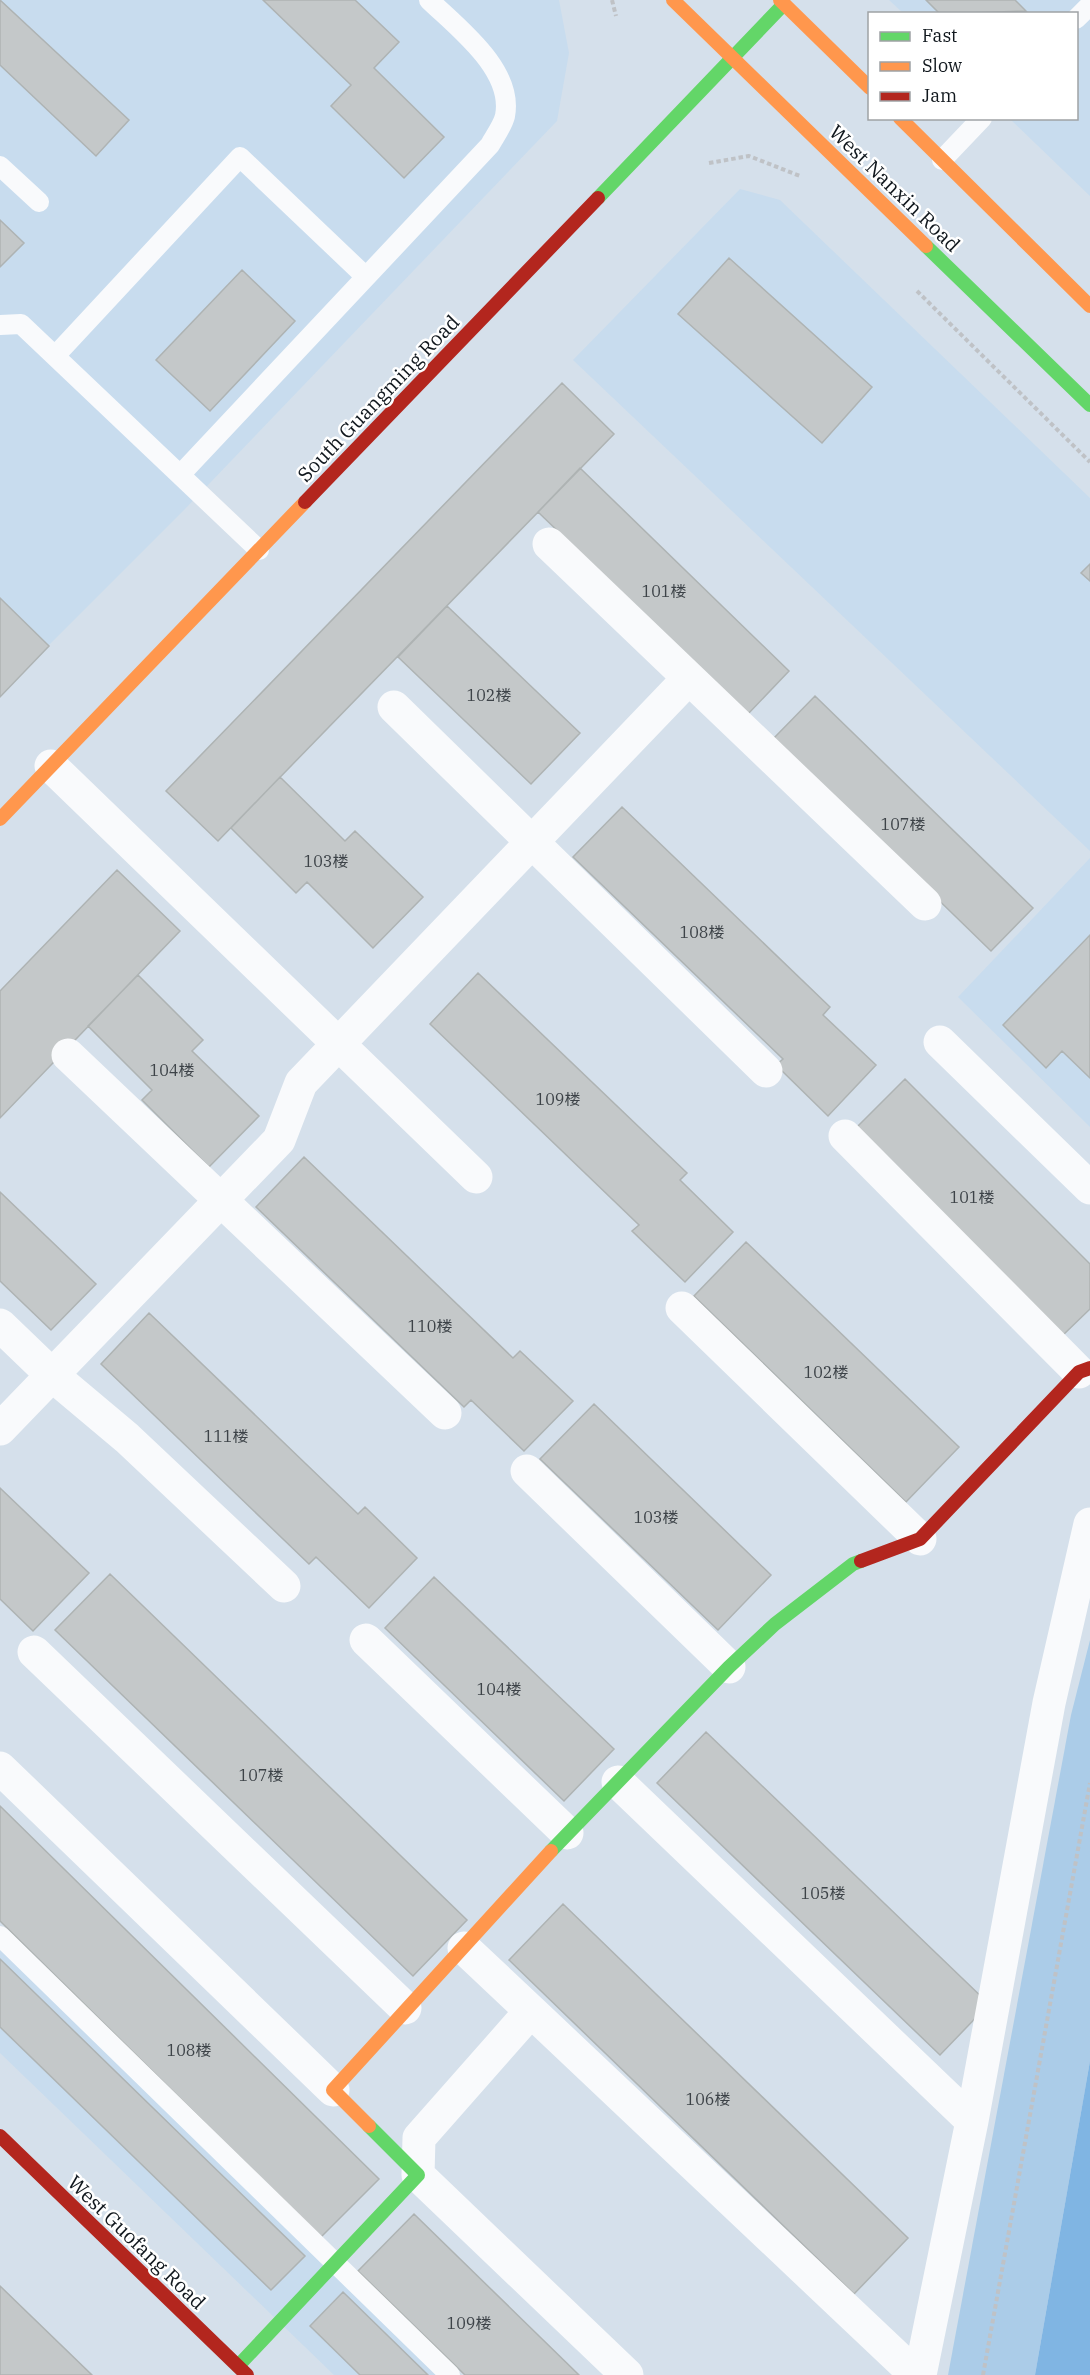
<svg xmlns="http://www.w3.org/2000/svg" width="1090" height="2375" viewBox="0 0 1090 2375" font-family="'IBM Plex Serif','Noto Sans SC',serif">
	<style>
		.built { fill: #c8dcee }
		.green { fill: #abcce8 }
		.water { fill: #80b5e3 }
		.building { fill: #c4c8c9; stroke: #aeb3b3; stroke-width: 1.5 }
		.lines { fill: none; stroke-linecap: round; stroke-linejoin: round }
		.path { stroke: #bfc2c6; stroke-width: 4; stroke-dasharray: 4.5 3; stroke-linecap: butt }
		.lane { stroke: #f9fafc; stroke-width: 20 }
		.street { stroke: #f9fafc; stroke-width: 33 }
		.fast { stroke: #63d668; stroke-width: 14 }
		.slow { stroke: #ff974d; stroke-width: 14 }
		.jam { stroke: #b3261e; stroke-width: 14 }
		.labels { text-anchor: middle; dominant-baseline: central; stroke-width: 5; stroke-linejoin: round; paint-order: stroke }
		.number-label { font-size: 16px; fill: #3d4348 }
		.street-label { font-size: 20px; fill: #10171d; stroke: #fff }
	</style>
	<rect width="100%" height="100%" fill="#d5e0eb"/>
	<!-- built -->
	<path class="built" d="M0,0H559L569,53L557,121L185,509L0,694Z
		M889,0H1090V196L1010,119L1076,118V14L903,13Z
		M740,189L780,200L1090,498V851L573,360Z
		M1090,858V1127L958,997Z
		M0,1929L455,2375H334L0,2053Z"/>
	<!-- green -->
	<path class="green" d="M1090,1640V2061L1035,2375H948L1071,1715Z"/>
	<!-- water -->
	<path class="water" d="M1090,2061V2375H1035Z"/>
	<!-- building -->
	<path class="building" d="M0,0L129,120L96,156L0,65Z
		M263,0H355L399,42L374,68L444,137L404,178L331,106L351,85Z
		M926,0H1015L1026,11L940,14Z
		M0,220L24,243L0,267Z
		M729,258L872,387L822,443L678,314Z
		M242,270L295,321L210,411L156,360Z
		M562,383L614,434L218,841L166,791Z
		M580,468L789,671L748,714L538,512Z
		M1090,564V581L1081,573Z
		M0,598L49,646L0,697Z
		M447,606L580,733L531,784L398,657Z
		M815,696L1033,908L991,951L773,739Z
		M280,777L345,841L355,831L423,897L373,948L307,882L296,893L231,828Z
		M622,807L830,1007L823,1015L876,1065L828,1116L776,1065L783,1059L573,857Z
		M117,870L180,931L0,1118V991Z
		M1090,935V1078L1062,1051L1046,1068L1003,1025Z
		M478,973L687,1173L680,1180L733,1232L685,1282L632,1231L639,1225L430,1024Z
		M138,975L203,1040L192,1051L259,1116L209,1167L142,1100L152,1090L88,1026Z
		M905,1079L1090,1264V1309L1062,1336L854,1130Z
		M304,1157L513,1358L520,1351L573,1401L524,1451L471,1400L464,1407L256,1207Z
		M0,1192L96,1284L51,1330L0,1281Z
		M746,1242L959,1447L906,1502L694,1296Z
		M149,1313L358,1514L365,1507L417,1558L369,1608L316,1557L309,1564L101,1364Z
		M594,1404L771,1575L718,1630L540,1459Z
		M0,1488L89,1573L33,1631L0,1599Z
		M110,1574L467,1920L413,1976L55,1630Z
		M434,1577L614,1749L564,1801L385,1628Z
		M706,1732L989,2004L940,2055L657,1783Z
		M0,1806L379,2179L321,2237L0,1921Z
		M563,1904L908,2238L854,2294L509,1960Z
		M0,1959L305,2256L271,2290L0,2027Z
		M414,2214L579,2375H465L358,2271Z
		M0,2286L92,2375H0Z
		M343,2292L428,2375H360L310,2326Z"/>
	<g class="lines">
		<!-- path -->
		<path class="path" d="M612,0L616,16
			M709,163L749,156L800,176
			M917,291L1090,462
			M983,2375L1090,1783"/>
		<!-- lane -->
		<path class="lane" d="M1076,19L1090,5
			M942,160L982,118
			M0,166L39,202
			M0,325L21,324L259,550
			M55,356L240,157L366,277
			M180,475L490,145C495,136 503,125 505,116C514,70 458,28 429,0
			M0,1936L450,2375"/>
		<!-- street -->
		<path class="street" d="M549,544L925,904
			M394,707L766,1071
			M51,766L476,1177
			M940,1042L1090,1188
			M68,1055L445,1413
			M845,1136L1079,1372
			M682,1308L920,1539
			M0,1325L52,1375L127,1438L284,1586
			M0,1429L279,1140L301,1083L688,679
			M527,1471L729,1667
			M366,1640L567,1833
			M34,1652L405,2008
			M0,1768L333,2090
			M618,1782L972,2121
			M464,1948L531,2011L419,2138L418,2175L627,2375
			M531,2011L916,2375
			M920,2375L972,2121L1049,1703L1090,1524"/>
		<!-- fast -->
		<path class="fast" d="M598,198L784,4
			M926,246L1090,405
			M551,1851L729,1667L775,1624L853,1564L861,1561
			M238,2366L418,2175L369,2126"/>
		<!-- slow -->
		<path class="slow" d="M673,0L926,246
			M780,0L870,88
			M900,118L1090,306
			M0,819L305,502
			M369,2126L333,2090L551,1851"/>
		<!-- jam -->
		<path class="jam" d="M305,502L598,198
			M861,1561L920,1539L1079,1372L1090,1368
			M0,2136L247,2375"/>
	</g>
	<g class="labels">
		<!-- number labels -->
		<g class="number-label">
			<text x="664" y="591">101楼</text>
			<text x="489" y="695">102楼</text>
			<text x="903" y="824">107楼</text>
			<text x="326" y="861">103楼</text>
			<text x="702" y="932">108楼</text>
			<text x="172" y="1070">104楼</text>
			<text x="558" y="1099">109楼</text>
			<text x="972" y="1197">101楼</text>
			<text x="430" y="1326">110楼</text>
			<text x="826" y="1372">102楼</text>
			<text x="226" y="1436">111楼</text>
			<text x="656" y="1517">103楼</text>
			<text x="499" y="1689">104楼</text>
			<text x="261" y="1775">107楼</text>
			<text x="823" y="1893">105楼</text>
			<text x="189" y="2050">108楼</text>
			<text x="708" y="2099">106楼</text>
			<text x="469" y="2323">109楼</text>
		</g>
		<!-- street labels -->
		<g class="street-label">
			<text transform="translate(895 188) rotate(44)">West Nanxin Road</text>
			<text transform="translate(378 398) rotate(-46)">South Guangming Road</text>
			<text transform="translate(137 2242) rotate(44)">West Guofang Road</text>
		</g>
	</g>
	<!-- legend -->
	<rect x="868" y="12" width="210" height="108" fill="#ffffff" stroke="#9fa2a5" stroke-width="1.5"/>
	<rect x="880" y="32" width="30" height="9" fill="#63d668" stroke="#9fa2a5" stroke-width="1.5"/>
	<text x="922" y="42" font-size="18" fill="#10171d">Fast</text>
	<rect x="880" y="62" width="30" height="9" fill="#ff974d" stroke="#9fa2a5" stroke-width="1.5"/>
	<text x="922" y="72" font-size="18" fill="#10171d">Slow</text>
	<rect x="880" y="92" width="30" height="9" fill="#b3261e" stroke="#9fa2a5" stroke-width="1.5"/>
	<text x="922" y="102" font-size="18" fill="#10171d">Jam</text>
</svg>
